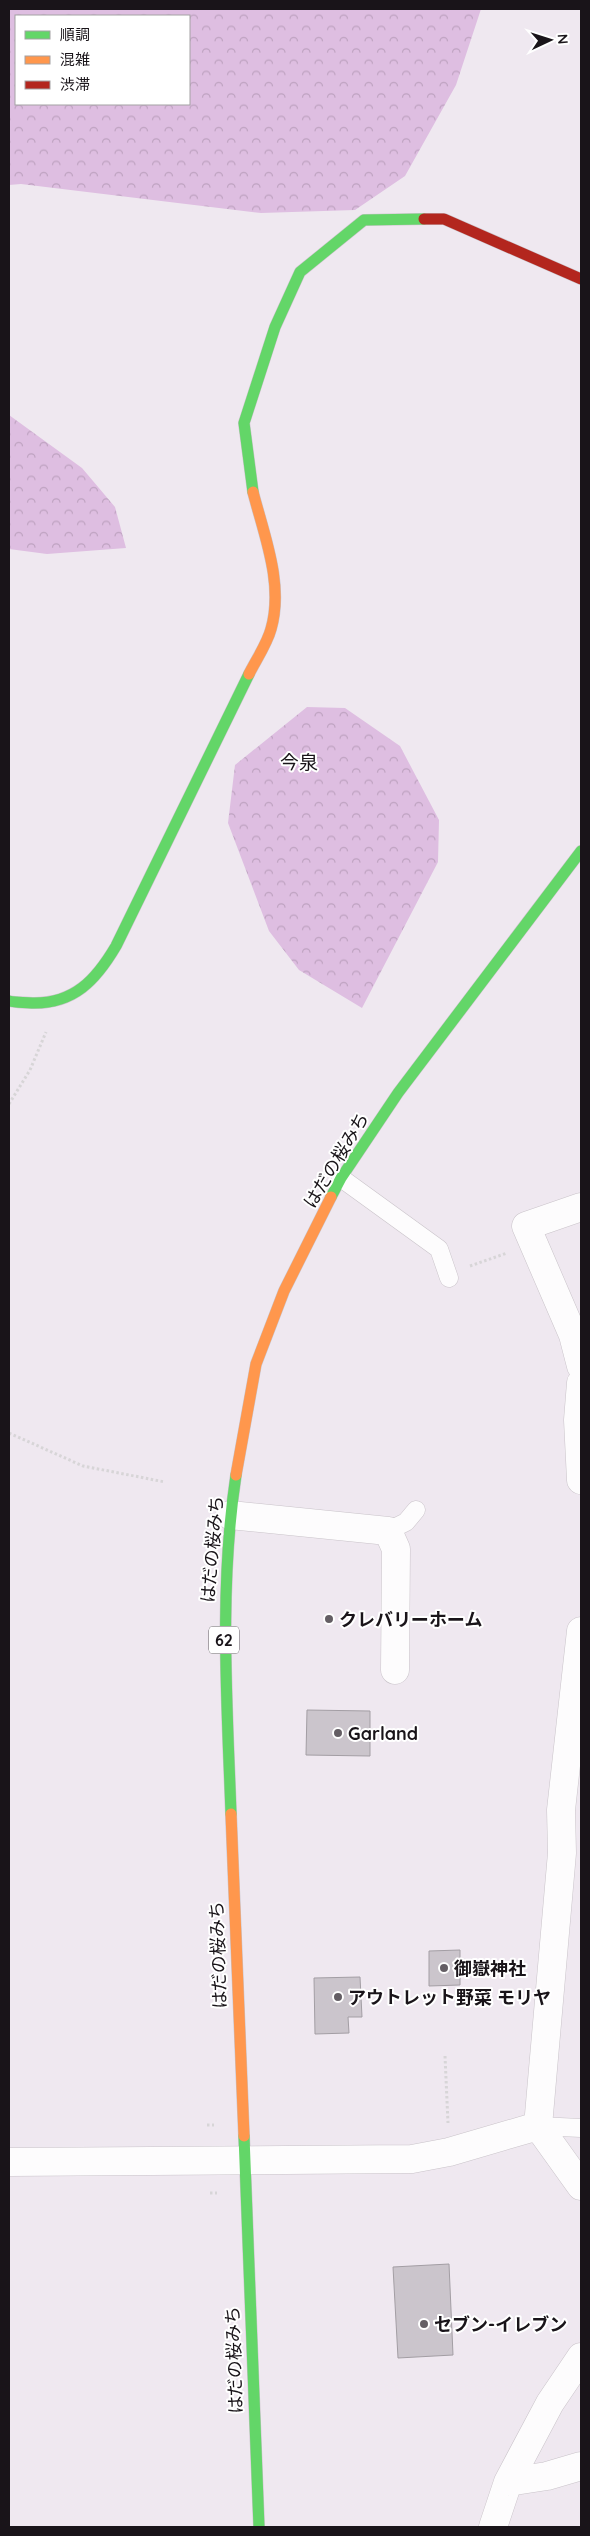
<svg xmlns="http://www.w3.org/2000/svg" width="590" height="2536" viewBox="0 0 590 2536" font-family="Quicksand,'Noto Sans JP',sans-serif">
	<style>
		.forest { fill: url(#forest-crowns); fill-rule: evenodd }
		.building { fill: #cbc5cc; stroke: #a39ea4 }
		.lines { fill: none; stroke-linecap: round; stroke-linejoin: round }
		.lane-casing { stroke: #c9c3c9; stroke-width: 19 }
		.street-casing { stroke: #c9c3c9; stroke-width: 29 }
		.fast-casing { stroke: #c9c3c9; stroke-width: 12 }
		.slow-casing { stroke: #c9c3c9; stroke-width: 12 }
		.jam-casing { stroke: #c9c3c9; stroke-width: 12 }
		.path { stroke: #d7d5d7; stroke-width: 3; stroke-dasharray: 2.5 2.5; stroke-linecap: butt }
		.lane { stroke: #fdfcfd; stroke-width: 18 }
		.street { stroke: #fdfcfd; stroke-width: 28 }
		.fast { stroke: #63d668; stroke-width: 11 }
		.slow { stroke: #ff974d; stroke-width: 11 }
		.jam { stroke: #b3261e; stroke-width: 11 }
		.poi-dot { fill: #645e64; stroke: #fff; stroke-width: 2 }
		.labels { text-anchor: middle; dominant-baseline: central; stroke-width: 4; stroke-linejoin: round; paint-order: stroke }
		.shield { fill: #fff; stroke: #5e5a5e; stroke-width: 1 }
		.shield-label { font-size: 16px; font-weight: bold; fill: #191419 }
		.street-label { font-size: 18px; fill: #191419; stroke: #fff }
		.poi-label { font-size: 18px; font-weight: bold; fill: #191419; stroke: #fff; text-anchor: start }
		.neighbourhood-label { font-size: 19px; fill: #191419; stroke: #fff }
	</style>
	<defs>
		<pattern id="forest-crowns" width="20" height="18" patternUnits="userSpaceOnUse" patternTransform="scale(1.25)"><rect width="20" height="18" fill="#debee1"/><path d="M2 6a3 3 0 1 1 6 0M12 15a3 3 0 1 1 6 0" fill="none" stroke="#bea2c0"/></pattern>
	</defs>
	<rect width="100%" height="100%" fill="#efe8f0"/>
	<!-- forest -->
	<path class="forest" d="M9,9H481L456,85L405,176L355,210L261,213L21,184L9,185ZM16,16H189V104H16Z
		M9,415L82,468L115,507L126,548L47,554L9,549Z
		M307,707L345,708L400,746L439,820L438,862L362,1008L299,970L269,931L228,823L235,765Z"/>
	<!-- building -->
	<path class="building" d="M307,1710L370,1711V1756L306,1755Z
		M460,1950V1985L429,1986V1951Z
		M360,1977L362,2017H348L349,2033L315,2034L314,1978Z
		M449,2264L453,2355L398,2358L393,2267Z"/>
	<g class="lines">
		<defs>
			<path id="lane" d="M341,1178L439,1249L449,1278
				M388,1531L406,1522L416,1510
				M538,2126L581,2128"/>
			<path id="street" d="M581,1207L526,1226L573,1335L581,1366
				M581,1383L578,1420L581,1480
				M230,1515L388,1531L396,1549L395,1670
				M581,1631L561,1810L562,1853L538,2126L581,2186
				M9,2162L412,2159L449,2152L538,2126
				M508,2482L547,2476L581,2466
				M493,2527L508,2482L550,2403L581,2357"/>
			<path id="fast" d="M253,492L244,423L275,327L300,272L364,220L424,219
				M9,1001C17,1003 24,1002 32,1003C74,1004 96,980 116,946L249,674
				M331,1197L341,1178L398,1093L581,851
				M231,1814C227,1701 219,1588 236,1475
				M244,2136L259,2527"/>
			<path id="slow" d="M249,674C256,660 267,644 271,629C284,584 264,535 253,492
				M236,1475L256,1364L284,1291L331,1197
				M231,1814L244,2136"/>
			<path id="jam" d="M424,219H444L581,279"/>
		</defs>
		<!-- lane casing -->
		<use href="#lane" class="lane-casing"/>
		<!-- street casing -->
		<use href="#street" class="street-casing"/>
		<!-- fast casing -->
		<use href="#fast" class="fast-casing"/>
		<!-- slow casing -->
		<use href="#slow" class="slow-casing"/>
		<!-- jam casing -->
		<use href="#jam" class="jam-casing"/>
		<!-- path -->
		<path class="path" d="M9,1104L30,1070L46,1032
			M470,1266L507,1253
			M9,1433L83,1466L165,1482
			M445,2056L448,2123
			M207,2125H214
			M210,2193H217"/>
		<!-- lane -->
		<use href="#lane" class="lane"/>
		<!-- street -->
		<use href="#street" class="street"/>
		<!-- fast -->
		<use href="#fast" class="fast"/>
		<!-- slow -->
		<use href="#slow" class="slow"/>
		<!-- jam -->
		<use href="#jam" class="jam"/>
	</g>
	<!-- markers -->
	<g class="poi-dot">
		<circle cx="329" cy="1619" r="5"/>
		<circle cx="338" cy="1733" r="5"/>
		<circle cx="444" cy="1968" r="5"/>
		<circle cx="338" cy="1997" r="5"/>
		<circle cx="424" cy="2324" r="5"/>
	</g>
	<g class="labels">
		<!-- shield labels -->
		<rect class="shield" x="209" y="1626.5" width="30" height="27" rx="4"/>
		<g class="shield-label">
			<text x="224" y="1640">62</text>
		</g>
		<!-- street labels -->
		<g class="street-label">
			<text transform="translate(336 1160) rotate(-59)">はだの桜みち</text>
			<text transform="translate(212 1549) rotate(-85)">はだの桜みち</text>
			<text transform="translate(218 1955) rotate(-92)">はだの桜みち</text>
			<text transform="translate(234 2360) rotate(-92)">はだの桜みち</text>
		</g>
		<!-- poi labels -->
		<g class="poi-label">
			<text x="339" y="1619">クレバリーホーム</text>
			<text x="348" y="1733">Garland</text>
			<text x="454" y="1968">御嶽神社</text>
			<text x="348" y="1997">アウトレット野菜 モリヤ</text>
			<text x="434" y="2324">セブン-イレブン</text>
		</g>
		<!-- neighbourhood labels -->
		<g class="neighbourhood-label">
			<text x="299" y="762">今泉</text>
		</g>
	</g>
	<!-- border -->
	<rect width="590" height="2536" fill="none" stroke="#191419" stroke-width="20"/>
	<!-- legend -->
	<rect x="15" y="15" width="175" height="90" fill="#ffffff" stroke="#a3a1a3"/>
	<rect x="25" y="31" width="25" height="8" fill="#63d668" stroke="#a3a1a3"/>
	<text x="60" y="40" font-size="15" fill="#191419">順調</text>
	<rect x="25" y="56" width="25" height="8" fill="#ff974d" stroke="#a3a1a3"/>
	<text x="60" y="65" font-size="15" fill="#191419">混雑</text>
	<rect x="25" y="81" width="25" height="8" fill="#b3261e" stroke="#a3a1a3"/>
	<text x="60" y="90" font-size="15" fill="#191419">渋滞</text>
	<!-- north arrow -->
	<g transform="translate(550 40) rotate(86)" stroke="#ffffff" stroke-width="4" paint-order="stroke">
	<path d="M0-4L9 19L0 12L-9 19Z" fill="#191419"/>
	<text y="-8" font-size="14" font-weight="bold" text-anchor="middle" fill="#191419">N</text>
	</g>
</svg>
